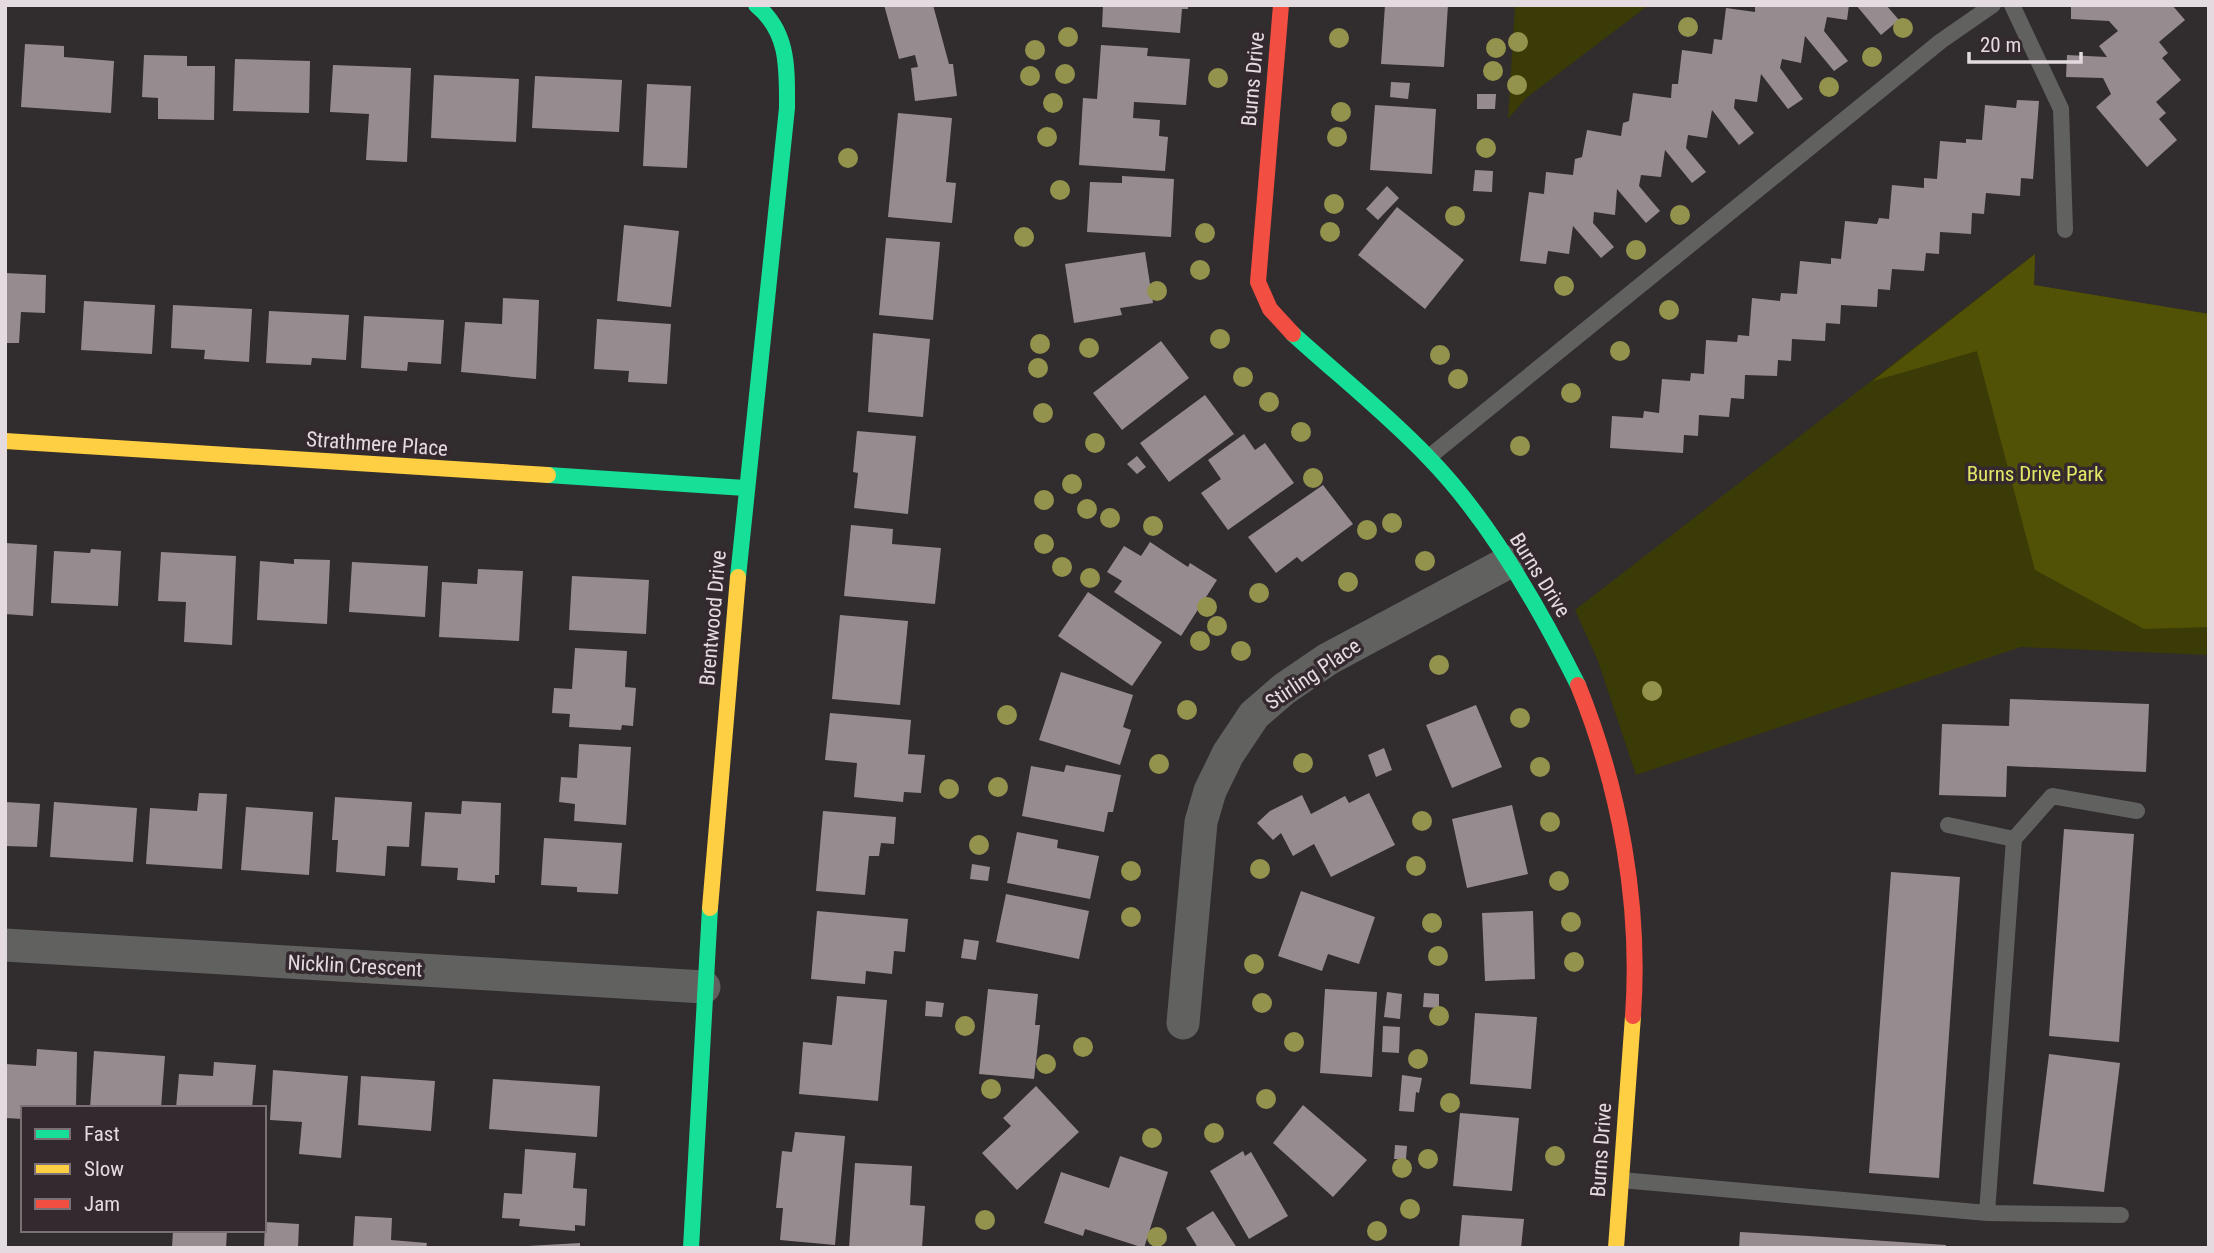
<svg xmlns="http://www.w3.org/2000/svg" width="2214" height="1253" viewBox="0 0 2214 1253" font-family="'Roboto Condensed',sans-serif">
	<style>
		.green { fill: #3b3b07 }
		.forest { fill: #525206 }
		.building { fill: #968c90 }
		.lines { fill: none; stroke-linecap: round; stroke-linejoin: round }
		.lane { stroke: #616160; stroke-width: 16 }
		.street { stroke: #616160; stroke-width: 33 }
		.fast { stroke: #16e098; stroke-width: 16 }
		.slow { stroke: #ffcf43; stroke-width: 16 }
		.jam { stroke: #f24e42; stroke-width: 16 }
		.tree { fill: #93934d }
		.labels { text-anchor: middle; dominant-baseline: central; stroke-width: 7; stroke-linejoin: round; paint-order: stroke }
		.street-label { font-size: 21px; fill: #e3dbdf; stroke: #34292e }
		.park-label { font-size: 21px; fill: #e3e766; stroke: #34292e }
	</style>
	<rect width="100%" height="100%" fill="#312c2e"/>
	<!-- green -->
	<path class="green" d="M1515,5H1649L1526,98L1508,119Z
		M2035,254L2034,285L2209,314L2208,655L2021,647L1636,775L1598,661L1575,610Z"/>
	<!-- forest -->
	<path class="forest" d="M2035,254L2034,285L2209,314V627L2144,629L2035,570L1977,351L1873,381Z"/>
	<!-- building -->
	<path class="building" d="M884,5H933L949,64H953L957,96L915,101L911,68L918,67L915,55L899,59Z
		M1103,5H1188V9H1182L1180,33L1102,27Z
		M1385,5H1448L1444,67L1381,64Z
		M1755,5H1849L1847,20L1827,17L1824,31L1848,61L1834,71L1805,36L1801,63L1782,59L1780,68L1803,99L1788,109L1761,74L1757,102L1735,99L1734,108L1754,133L1739,145L1712,110L1707,138L1688,135L1686,148L1706,172L1692,183L1665,150L1661,177L1641,175L1639,186L1660,211L1646,223L1617,189L1615,215L1594,212L1593,223L1614,247L1601,258L1573,226L1569,254L1548,251L1546,264L1520,261L1529,192L1544,194L1546,172L1573,175L1575,159L1582,157L1587,130L1621,136L1623,123L1629,121L1633,93L1671,98L1672,84H1678L1682,50L1712,54L1714,39L1722,40L1726,8L1755,12Z
		M1856,5H1886L1899,20L1881,35Z
		M2071,5H2172L2185,20L2159,42L2168,53L2162,58L2181,80L2156,102L2166,113L2159,119L2177,140L2147,167L2096,107L2111,94L2103,78L2066,77L2067,55L2107,57L2099,46L2118,31L2109,21L2071,19Z
		M25,44L64,46V57L114,61L111,113L21,107Z
		M1101,45L1148,48L1147,56L1190,59L1186,105L1134,102L1133,118L1160,120L1159,136L1168,137L1165,171L1079,165L1083,98L1097,99Z
		M144,55L187,56V66H215L214,120L158,119V98L142,97Z
		M235,59L310,61L309,113L233,111Z
		M333,65L411,68L407,162L366,160L369,114L330,112Z
		M434,75L519,79L516,142L431,138Z
		M535,76L622,80L619,132L532,128Z
		M1391,82L1410,83L1408,99L1390,97Z
		M647,84L691,86L687,168L643,166Z
		M1477,94H1496L1495,109H1477Z
		M2017,100L2039,101L2033,179L2021,178L2020,196L1986,193L1984,214L1972,213L1971,234L1940,232L1939,254L1926,253L1924,271L1892,269L1890,290L1878,289L1877,307L1841,305L1840,324L1826,323L1825,341L1792,339L1791,361L1778,360L1777,376L1745,375L1744,399L1731,398L1729,417L1699,415L1698,436L1684,435L1683,453L1610,448L1612,416L1643,418L1644,411L1659,413L1662,379L1690,381L1691,373L1704,374L1706,340L1737,342L1738,335L1749,336L1752,298L1780,301L1781,293L1797,294L1800,261L1831,264V258L1841,259L1845,221L1877,224L1879,218L1889,219L1892,185L1924,188V178L1937,179L1940,141L1966,143V139L1982,140L1985,105L2016,108Z
		M1375,105L1436,109L1432,174L1370,170Z
		M898,113L952,118L946,182L956,183L952,223L888,217Z
		M1475,170L1493,171L1492,192L1473,191Z
		M1122,176L1174,179L1171,237L1087,232L1090,182L1122,183Z
		M1387,186L1399,198L1378,220L1366,209Z
		M1397,207L1464,260L1425,309L1358,255Z
		M624,225L679,231L671,307L617,301Z
		M886,238L940,242L933,320L879,315Z
		M1145,252L1153,303L1120,308L1122,315L1074,323L1065,264Z
		M5,273L46,275L45,313L21,312L19,343H5Z
		M503,298L539,300L536,379L461,372L465,322L502,324Z
		M84,301L155,305L152,354L81,350Z
		M173,305L252,309L249,362L204,359L205,350L171,348Z
		M269,311L349,315L346,360L312,358L311,365L266,363Z
		M364,316L444,320L441,364L408,362L407,371L361,368Z
		M597,319L671,324L667,384L628,382L629,371L594,369Z
		M873,333L930,339L923,417L868,412Z
		M1161,341L1189,378L1122,430L1093,393Z
		M1205,395L1234,434L1169,482L1140,443Z
		M857,431L916,436L908,514L854,508L858,473L853,472Z
		M1244,434L1255,450L1265,443L1294,483L1228,530L1201,493L1221,479L1208,460Z
		M1137,456L1146,467L1137,474L1127,464Z
		M1323,485L1353,524L1302,562L1297,557L1276,573L1248,537Z
		M851,525L893,529L892,544L941,548L935,604L844,596Z
		M1150,542L1188,567L1190,563L1217,580L1181,636L1114,592L1122,581L1107,572L1124,546L1141,556Z
		M5,543L37,545L33,616L5,614Z
		M91,549L121,551L118,606L51,603L54,551L90,553Z
		M161,552L236,556L232,645L184,642L186,602L158,601Z
		M294,559L330,560L327,624L257,620L260,561L294,564Z
		M352,562L428,566L425,617L349,612Z
		M478,569L523,571L519,641L439,637L442,582L477,584Z
		M572,576L649,580L646,634L569,630Z
		M1088,592L1162,642L1132,686L1058,636Z
		M840,615L908,621L900,705L832,699Z
		M575,648L627,651L625,687L636,688L633,726L622,725L621,730L569,727L570,714L552,713L554,688L572,689Z
		M1061,672L1133,695L1123,727L1131,730L1120,765L1039,740Z
		M2010,699L2149,704L2146,772L2007,766L2006,797L1939,795L1942,724L2009,726Z
		M1476,705L1502,767L1452,788L1426,725Z
		M830,713L911,720L908,754L925,755L921,793L904,792L903,802L854,797L857,763L825,760Z
		M579,744L631,747L626,825L574,821L575,804L559,802L561,777L577,778Z
		M1384,748L1392,770L1376,777L1368,755Z
		M1066,765L1121,775L1113,812H1108L1104,832L1022,816L1031,766L1064,772Z
		M199,793L227,794L222,869L146,864L150,808L197,811Z
		M1369,793L1395,845L1331,877L1314,844L1293,856L1281,833L1273,840L1257,823L1270,811L1302,795L1311,814L1345,796L1349,803Z
		M335,797L412,802L409,847L387,846L385,876L336,872L338,840H332Z
		M462,801L501,803L499,875H495V883L457,880L458,868L421,866L425,812L461,814Z
		M5,802L40,804L37,847L5,846Z
		M54,802L137,808L133,862L50,857Z
		M1512,805L1528,874L1467,888L1452,819Z
		M246,807L313,812L309,875L241,870Z
		M823,811L896,817L894,844L881,843L879,856H869L865,895L816,891Z
		M2064,829L2134,834L2119,1042L2049,1036Z
		M1017,832L1058,840L1057,848L1099,856L1090,899L1007,883Z
		M544,838L622,843L618,894L577,892V887L541,885Z
		M972,864L990,867L988,881L970,879Z
		M1891,872L1960,877L1939,1178L1869,1173Z
		M1301,891L1375,917L1359,964L1328,954L1322,971L1278,956Z
		M1006,894L1089,911L1079,959L996,942Z
		M817,911L908,919L905,952L894,951L892,974L866,971L865,984L811,979Z
		M1533,911L1535,979L1485,981L1482,913Z
		M964,939L979,941L976,960L961,958Z
		M988,989L1038,994L1035,1025H1040L1034,1079L979,1074Z
		M1325,989L1377,992L1372,1077L1320,1073Z
		M1387,992L1402,994L1400,1019L1384,1017Z
		M1424,993L1439,994V1008L1423,1007Z
		M837,996L887,1000L878,1101L799,1094L803,1042L832,1045Z
		M926,1001L944,1003L942,1017L925,1016Z
		M1475,1013L1537,1017L1531,1089L1470,1084Z
		M1383,1026L1400,1027L1399,1053L1382,1052Z
		M37,1049L77,1052L76,1108H23V1119L5,1118V1064L36,1066Z
		M94,1051L165,1056L161,1108H90Z
		M2049,1054L2120,1063L2104,1192L2033,1184Z
		M214,1062L256,1065L252,1108H176L179,1074L213,1076Z
		M273,1070L348,1076L341,1158L299,1154L302,1122L270,1120Z
		M1402,1075L1422,1078L1419,1093L1416,1092L1414,1112L1399,1111Z
		M361,1076L435,1081L431,1131L358,1125Z
		M493,1079L600,1086L597,1137L489,1129Z
		M1036,1086L1079,1132L1017,1190L982,1153L1011,1126L1003,1118Z
		M1303,1105L1367,1160L1333,1197L1273,1143Z
		M1460,1113L1519,1118L1512,1191L1453,1186Z
		M795,1132L845,1136L835,1245L780,1240L783,1208H776L782,1151L792,1152Z
		M1395,1145L1407,1146L1406,1159H1394Z
		M525,1149L576,1153L573,1188L587,1189L585,1226L575,1225V1231L519,1226L520,1219L502,1218L504,1193L522,1194Z
		M1243,1151L1245,1156L1251,1152L1288,1216L1249,1239L1210,1171Z
		M1120,1156L1168,1172L1144,1248L1085,1229L1083,1236L1044,1223L1061,1172L1109,1188Z
		M855,1163L912,1166L910,1205L925,1206L922,1248H849Z
		M1213,1211L1237,1248H1198L1186,1228Z
		M1462,1215L1524,1219L1521,1248H1459Z
		M355,1216L392,1218L391,1240L427,1243L426,1248H353Z
		M265,1222L299,1224L298,1248H264Z
		M173,1230H227L226,1248H172Z
		M1740,1232L1809,1236L1946,1245V1248H1739Z
		M580,1243V1248H528V1246Z"/>
	<g class="lines">
		<!-- lane -->
		<path class="lane" d="M2012,5L2061,109L2065,230
			M1429,457L1941,41L1993,5
			M1948,825L2014,839L2052,796L2137,811
			M1621,1180L1987,1213L2121,1215
			M1987,1213L2014,839"/>
		<!-- street -->
		<path class="street" d="M5,945L704,987
			M1183,1023L1201,822L1210,791L1228,754L1254,715L1284,689L1328,659L1509,562"/>
		<!-- fast -->
		<path class="fast" d="M1293,334C1338,375 1386,413 1428,457C1488,518 1540,609 1578,685
			M548,475L745,488
			M738,577L787,108C787,68 789,32 756,5
			M691,1248L710,908"/>
		<!-- slow -->
		<path class="slow" d="M5,441L548,475
			M710,908L738,577
			M1616,1248L1633,1016"/>
		<!-- jam -->
		<path class="jam" d="M1281,5L1258,282L1270,309L1293,334
			M1578,685C1620,789 1641,904 1633,1016"/>
	</g>
	<!-- trees -->
	<g class="tree">
		<circle cx="1688" cy="27" r="10"/>
		<circle cx="1903" cy="28" r="10"/>
		<circle cx="1068" cy="37" r="10"/>
		<circle cx="1339" cy="38" r="10"/>
		<circle cx="1518" cy="42" r="10"/>
		<circle cx="1496" cy="48" r="10"/>
		<circle cx="1035" cy="50" r="10"/>
		<circle cx="1872" cy="57" r="10"/>
		<circle cx="1493" cy="71" r="10"/>
		<circle cx="1065" cy="74" r="10"/>
		<circle cx="1030" cy="76" r="10"/>
		<circle cx="1218" cy="78" r="10"/>
		<circle cx="1517" cy="85" r="10"/>
		<circle cx="1829" cy="87" r="10"/>
		<circle cx="1053" cy="103" r="10"/>
		<circle cx="1341" cy="112" r="10"/>
		<circle cx="1047" cy="137" r="10"/>
		<circle cx="1337" cy="137" r="10"/>
		<circle cx="1486" cy="148" r="10"/>
		<circle cx="848" cy="158" r="10"/>
		<circle cx="1060" cy="190" r="10"/>
		<circle cx="1334" cy="204" r="10"/>
		<circle cx="1680" cy="215" r="10"/>
		<circle cx="1455" cy="216" r="10"/>
		<circle cx="1330" cy="232" r="10"/>
		<circle cx="1205" cy="233" r="10"/>
		<circle cx="1024" cy="237" r="10"/>
		<circle cx="1636" cy="250" r="10"/>
		<circle cx="1200" cy="270" r="10"/>
		<circle cx="1564" cy="286" r="10"/>
		<circle cx="1157" cy="291" r="10"/>
		<circle cx="1669" cy="310" r="10"/>
		<circle cx="1220" cy="339" r="10"/>
		<circle cx="1040" cy="344" r="10"/>
		<circle cx="1089" cy="348" r="10"/>
		<circle cx="1620" cy="351" r="10"/>
		<circle cx="1440" cy="355" r="10"/>
		<circle cx="1038" cy="368" r="10"/>
		<circle cx="1243" cy="377" r="10"/>
		<circle cx="1458" cy="379" r="10"/>
		<circle cx="1571" cy="393" r="10"/>
		<circle cx="1269" cy="402" r="10"/>
		<circle cx="1043" cy="413" r="10"/>
		<circle cx="1301" cy="432" r="10"/>
		<circle cx="1095" cy="443" r="10"/>
		<circle cx="1520" cy="446" r="10"/>
		<circle cx="1313" cy="478" r="10"/>
		<circle cx="1072" cy="484" r="10"/>
		<circle cx="1044" cy="500" r="10"/>
		<circle cx="1087" cy="509" r="10"/>
		<circle cx="1110" cy="518" r="10"/>
		<circle cx="1392" cy="523" r="10"/>
		<circle cx="1153" cy="526" r="10"/>
		<circle cx="1367" cy="530" r="10"/>
		<circle cx="1044" cy="544" r="10"/>
		<circle cx="1425" cy="561" r="10"/>
		<circle cx="1062" cy="567" r="10"/>
		<circle cx="1090" cy="578" r="10"/>
		<circle cx="1348" cy="582" r="10"/>
		<circle cx="1259" cy="593" r="10"/>
		<circle cx="1207" cy="607" r="10"/>
		<circle cx="1217" cy="626" r="10"/>
		<circle cx="1200" cy="641" r="10"/>
		<circle cx="1241" cy="651" r="10"/>
		<circle cx="1439" cy="665" r="10"/>
		<circle cx="1652" cy="691" r="10"/>
		<circle cx="1187" cy="710" r="10"/>
		<circle cx="1007" cy="715" r="10"/>
		<circle cx="1520" cy="718" r="10"/>
		<circle cx="1303" cy="763" r="10"/>
		<circle cx="1159" cy="764" r="10"/>
		<circle cx="1540" cy="767" r="10"/>
		<circle cx="998" cy="787" r="10"/>
		<circle cx="949" cy="789" r="10"/>
		<circle cx="1422" cy="821" r="10"/>
		<circle cx="1550" cy="822" r="10"/>
		<circle cx="979" cy="845" r="10"/>
		<circle cx="1416" cy="866" r="10"/>
		<circle cx="1260" cy="869" r="10"/>
		<circle cx="1131" cy="871" r="10"/>
		<circle cx="1559" cy="881" r="10"/>
		<circle cx="1131" cy="917" r="10"/>
		<circle cx="1571" cy="922" r="10"/>
		<circle cx="1432" cy="923" r="10"/>
		<circle cx="1438" cy="956" r="10"/>
		<circle cx="1574" cy="962" r="10"/>
		<circle cx="1254" cy="964" r="10"/>
		<circle cx="1262" cy="1003" r="10"/>
		<circle cx="1439" cy="1016" r="10"/>
		<circle cx="965" cy="1026" r="10"/>
		<circle cx="1294" cy="1042" r="10"/>
		<circle cx="1083" cy="1047" r="10"/>
		<circle cx="1418" cy="1059" r="10"/>
		<circle cx="1046" cy="1064" r="10"/>
		<circle cx="991" cy="1089" r="10"/>
		<circle cx="1266" cy="1099" r="10"/>
		<circle cx="1450" cy="1103" r="10"/>
		<circle cx="1214" cy="1133" r="10"/>
		<circle cx="1152" cy="1138" r="10"/>
		<circle cx="1555" cy="1156" r="10"/>
		<circle cx="1428" cy="1159" r="10"/>
		<circle cx="1402" cy="1168" r="10"/>
		<circle cx="1410" cy="1209" r="10"/>
		<circle cx="985" cy="1220" r="10"/>
		<circle cx="1377" cy="1231" r="10"/>
		<circle cx="1157" cy="1237" r="10"/>
	</g>
	<g class="labels">
		<!-- street labels -->
		<g class="street-label">
			<text transform="translate(1253 79) rotate(-85)">Burns Drive</text>
			<text transform="translate(377 444) rotate(4)">Strathmere Place</text>
			<text transform="translate(1540 575) rotate(58)">Burns Drive</text>
			<text transform="translate(713 618) rotate(-85)">Brentwood Drive</text>
			<text transform="translate(1313 674) rotate(-34)">Stirling Place</text>
			<text transform="translate(355 966) rotate(3)">Nicklin Crescent</text>
			<text transform="translate(1601 1150) rotate(-86)">Burns Drive</text>
		</g>
		<!-- park labels -->
		<g class="park-label">
			<text x="2035" y="474">Burns Drive Park</text>
		</g>
	</g>
	<!-- border -->
	<rect width="2214" height="1253" fill="none" stroke="#e3dbdf" stroke-width="14"/>
	<!-- legend -->
	<rect x="21" y="1106" width="245" height="126" fill="#34292e" stroke="#7a7075" stroke-width="2"/>
	<rect x="35" y="1129" width="35" height="10" fill="#16e098" stroke="#7a7075" stroke-width="2"/>
	<text x="84" y="1141" font-size="21" fill="#e3dbdf">Fast</text>
	<rect x="35" y="1164" width="35" height="10" fill="#ffcf43" stroke="#7a7075" stroke-width="2"/>
	<text x="84" y="1176" font-size="21" fill="#e3dbdf">Slow</text>
	<rect x="35" y="1199" width="35" height="10" fill="#f24e42" stroke="#7a7075" stroke-width="2"/>
	<text x="84" y="1211" font-size="21" fill="#e3dbdf">Jam</text>
	<!-- scale -->
	<path d="M1969 52v10h112v-10" fill="none" stroke="#e3dbdf" stroke-width="3.5"/>
	<text x="1980" y="52" font-size="21" fill="#e3dbdf" stroke="#34292e" stroke-width="5" paint-order="stroke">20 m</text>
</svg>
